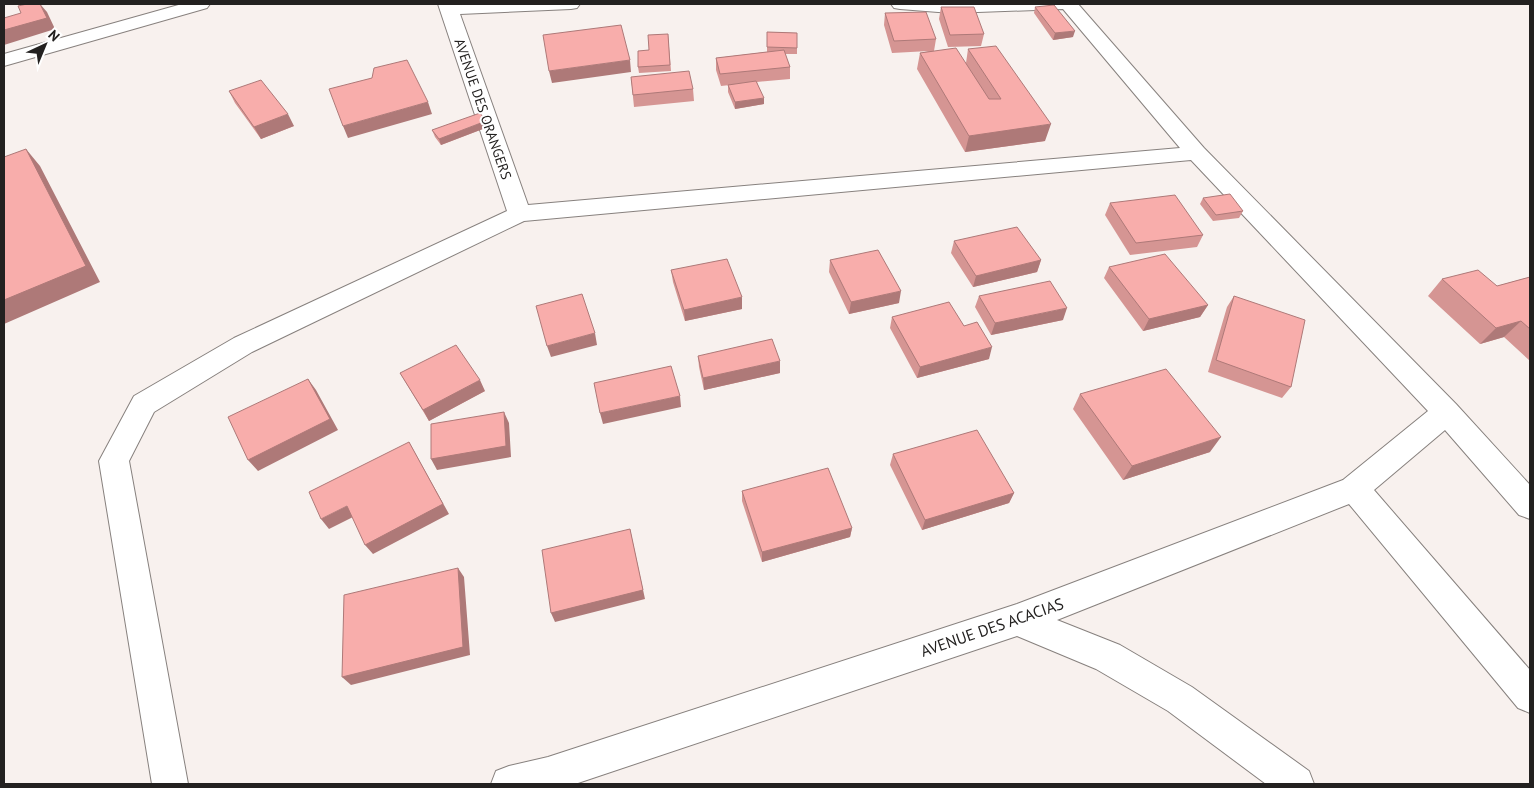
<svg xmlns="http://www.w3.org/2000/svg" width="1534" height="788" viewBox="0 0 1534 788" font-family="'PT Sans',sans-serif">
	<style>
		.lines { fill: none; stroke-linecap: round; stroke-linejoin: round }
		.minor-casing { stroke: #87817e; stroke-width: 2 }
		.minor { fill: #fff; fill-rule: evenodd }
		.wall { fill: #d59593 }
		.shaded-wall { fill: #ae7978 }
		.building { fill: #f8adab; stroke: #ae7978 }
		.labels { text-anchor: middle; dominant-baseline: central; stroke-width: 4; stroke-linejoin: round; paint-order: stroke }
		.far-street-label { font-size: 14px; fill: #232120; stroke: #fff }
		.street-label { font-size: 16px; fill: #232120; stroke: #fff }
	</style>
	<rect width="100%" height="100%" fill="#f8f1ee"/>
	<g class="lines">
		<defs>
			<path id="minor" d="M182,4H210L207,8L4,66V54Z
				M438,4H580L577,8L571,9L460,14L528,205L1180,148L1063,9L951,13L900,9L894,8L891,4H1078L1204,148L1456,404L1530,485V519L1519,515L1445,430L1374,490L1530,670V713L1518,708L1349,504L1057,620L1120,645L1192,687L1309,771L1314,784H1266L1168,711L1096,669L1017,636L575,784H491L496,771L509,766L548,757L1017,604L1343,480L1428,411L1191,160L524,221L252,352L154,412L129,461L188,784H152L99,461L134,396L234,338L507,211Z"/>
		</defs>
		<!-- minor casing -->
		<use href="#minor" class="minor-casing"/>
		<!-- minor -->
		<use href="#minor" class="minor"/>
	</g>
	<!-- wall -->
	<path class="wall" d="M941,7L984,34L981,46L948,47L939,19Z
		M1035,7L1073,37L1053,40L1034,13Z
		M885,13L936,39L934,51L966,63L968,49L1045,141L965,152L917,69L920,53L929,51L892,53L884,25Z
		M767,32L797,33V54H785L790,67V79L757,82L764,104L735,109L728,92V85H730L721,86L716,70V58L767,52Z
		M668,34L671,71L639,73L638,67Z
		M631,77L693,89L694,101L634,107Z
		M229,91L294,126L261,139L235,103Z
		M488,127L441,145L435,137L432,130Z
		M1203,198L1243,211L1239,218L1213,221L1200,204Z
		M1110,203L1203,235L1197,247L1130,255L1105,215Z
		M954,241L1041,260L1037,272L973,287L951,253Z
		M830,260L899,303L849,314L829,272Z
		M1109,267L1208,305L1200,317L1143,331L1104,278Z
		M671,270L742,309L685,321L673,282Z
		M1530,277V361L1504,337L1480,344L1428,296L1442,279L1497,286Z
		M979,296L1063,320L991,335L975,307Z
		M1234,296L1291,387L1282,398L1208,372L1227,307Z
		M892,317L964,326L989,359L917,378L890,328Z
		M698,356L780,373L704,390L699,367Z
		M400,373L485,391L429,421Z
		M1080,394L1210,452L1123,480L1073,409Z
		M893,454L1014,493L1009,503L922,530L890,465Z
		M742,491L852,528L850,537L762,562L742,501Z"/>
	<!-- shaded-wall -->
	<path class="shaded-wall" d="M40,4L47,12L55,29L4,45V30Z
		M1075,31L1073,37L1053,40L1055,33Z
		M630,60L631,72L552,83L549,71Z
		M764,98V104L735,109V102Z
		M428,102L432,114L348,138L343,126Z
		M288,114L294,126L261,139L254,127Z
		M486,121L488,127L441,145L439,139Z
		M1051,124L1045,141L965,152L969,136Z
		M26,149L40,166L100,282L4,324V300Z
		M1041,260L1037,272L973,287L976,276Z
		M901,291L899,303L849,314L851,302Z
		M742,297V309L685,321L684,310Z
		M1208,305L1200,317L1143,331L1149,319Z
		M1067,308L1063,320L991,335L995,323Z
		M1521,321L1504,337L1480,344L1496,328Z
		M595,333L597,345L551,357L547,346Z
		M992,347L989,359L917,378L920,367Z
		M780,361V373L704,390L703,378Z
		M308,379L316,390L338,430L258,471L248,460Z
		M480,380L485,391L429,421L423,410Z
		M680,396L681,407L603,424L600,413Z
		M504,412L509,423L511,457L437,470L431,459Z
		M1221,437L1210,452L1123,480L1132,466Z
		M409,442L449,514L373,554L365,545Z
		M1014,493L1009,503L922,530L925,520Z
		M347,506L355,516L329,529L321,519Z
		M852,528L850,537L762,562V552Z
		M630,529L645,599L555,622L551,613Z
		M458,568L464,577L470,655L351,685L342,677Z"/>
	<!-- building -->
	<path class="building" d="M27,4H40L47,18L4,30V18L21,13L18,6Z
		M1054,5L1075,31L1055,33L1035,7Z
		M941,7H974L984,34L950,35Z
		M926,12L936,39L894,41L885,13Z
		M621,25L630,60L549,71L543,35Z
		M767,32L797,33V48L767,47Z
		M668,34L670,65L638,67V51L649,50L648,35Z
		M996,46L1051,124L969,136L920,53L956,48L989,99H1001L968,49Z
		M784,50L790,67L720,74L716,58Z
		M407,60L428,102L343,126L329,89L372,78L374,68Z
		M689,71L693,89L633,95L631,77Z
		M261,80L288,114L254,127L229,91Z
		M756,81L764,98L735,102L728,85Z
		M480,113L486,121L439,139L432,130Z
		M26,149L86,266L4,300V157Z
		M1230,194L1243,211L1216,215L1203,198Z
		M1175,195L1203,235L1136,243L1110,203Z
		M1017,227L1041,260L976,276L954,241Z
		M878,250L901,291L851,302L830,260Z
		M1165,254L1208,305L1149,319L1109,267Z
		M727,259L742,297L684,310L671,270Z
		M1478,270L1497,286L1530,277V329L1521,321L1496,328L1442,279Z
		M1050,281L1067,308L995,323L979,296Z
		M582,294L595,333L547,346L536,306Z
		M1234,296L1305,320L1291,387L1216,360Z
		M949,302L964,326L977,322L992,347L920,367L892,317Z
		M772,339L780,361L703,378L698,356Z
		M456,345L480,380L423,410L400,373Z
		M671,366L680,396L600,413L594,383Z
		M1166,369L1221,437L1132,466L1080,394Z
		M308,379L330,419L248,460L228,417Z
		M504,412L506,446L431,459V424Z
		M977,430L1014,493L925,520L893,454Z
		M409,442L443,504L365,545L347,506L321,519L309,492Z
		M828,468L852,528L762,552L742,491Z
		M630,529L643,590L551,613L542,550Z
		M458,568L463,647L342,677L344,595Z"/>
	<g class="labels">
		<!-- far-street labels -->
		<g class="far-street-label">
			<text transform="translate(483 109) rotate(71)">AVENUE DES ORANGERS</text>
		</g>
		<!-- street labels -->
		<g class="street-label">
			<text transform="translate(992 627) rotate(-19)">AVENUE DES ACACIAS</text>
		</g>
	</g>
	<!-- border -->
	<rect width="1534" height="788" fill="none" stroke="#232120" stroke-width="10"/>
	<!-- north arrow -->
	<g transform="translate(45 45) rotate(44)" stroke="#ffffff" stroke-width="4" paint-order="stroke">
	<path d="M0-4L9 19L0 12L-9 19Z" fill="#232120"/>
	<text y="-8" font-size="14" font-weight="bold" text-anchor="middle" fill="#232120">N</text>
	</g>
</svg>
